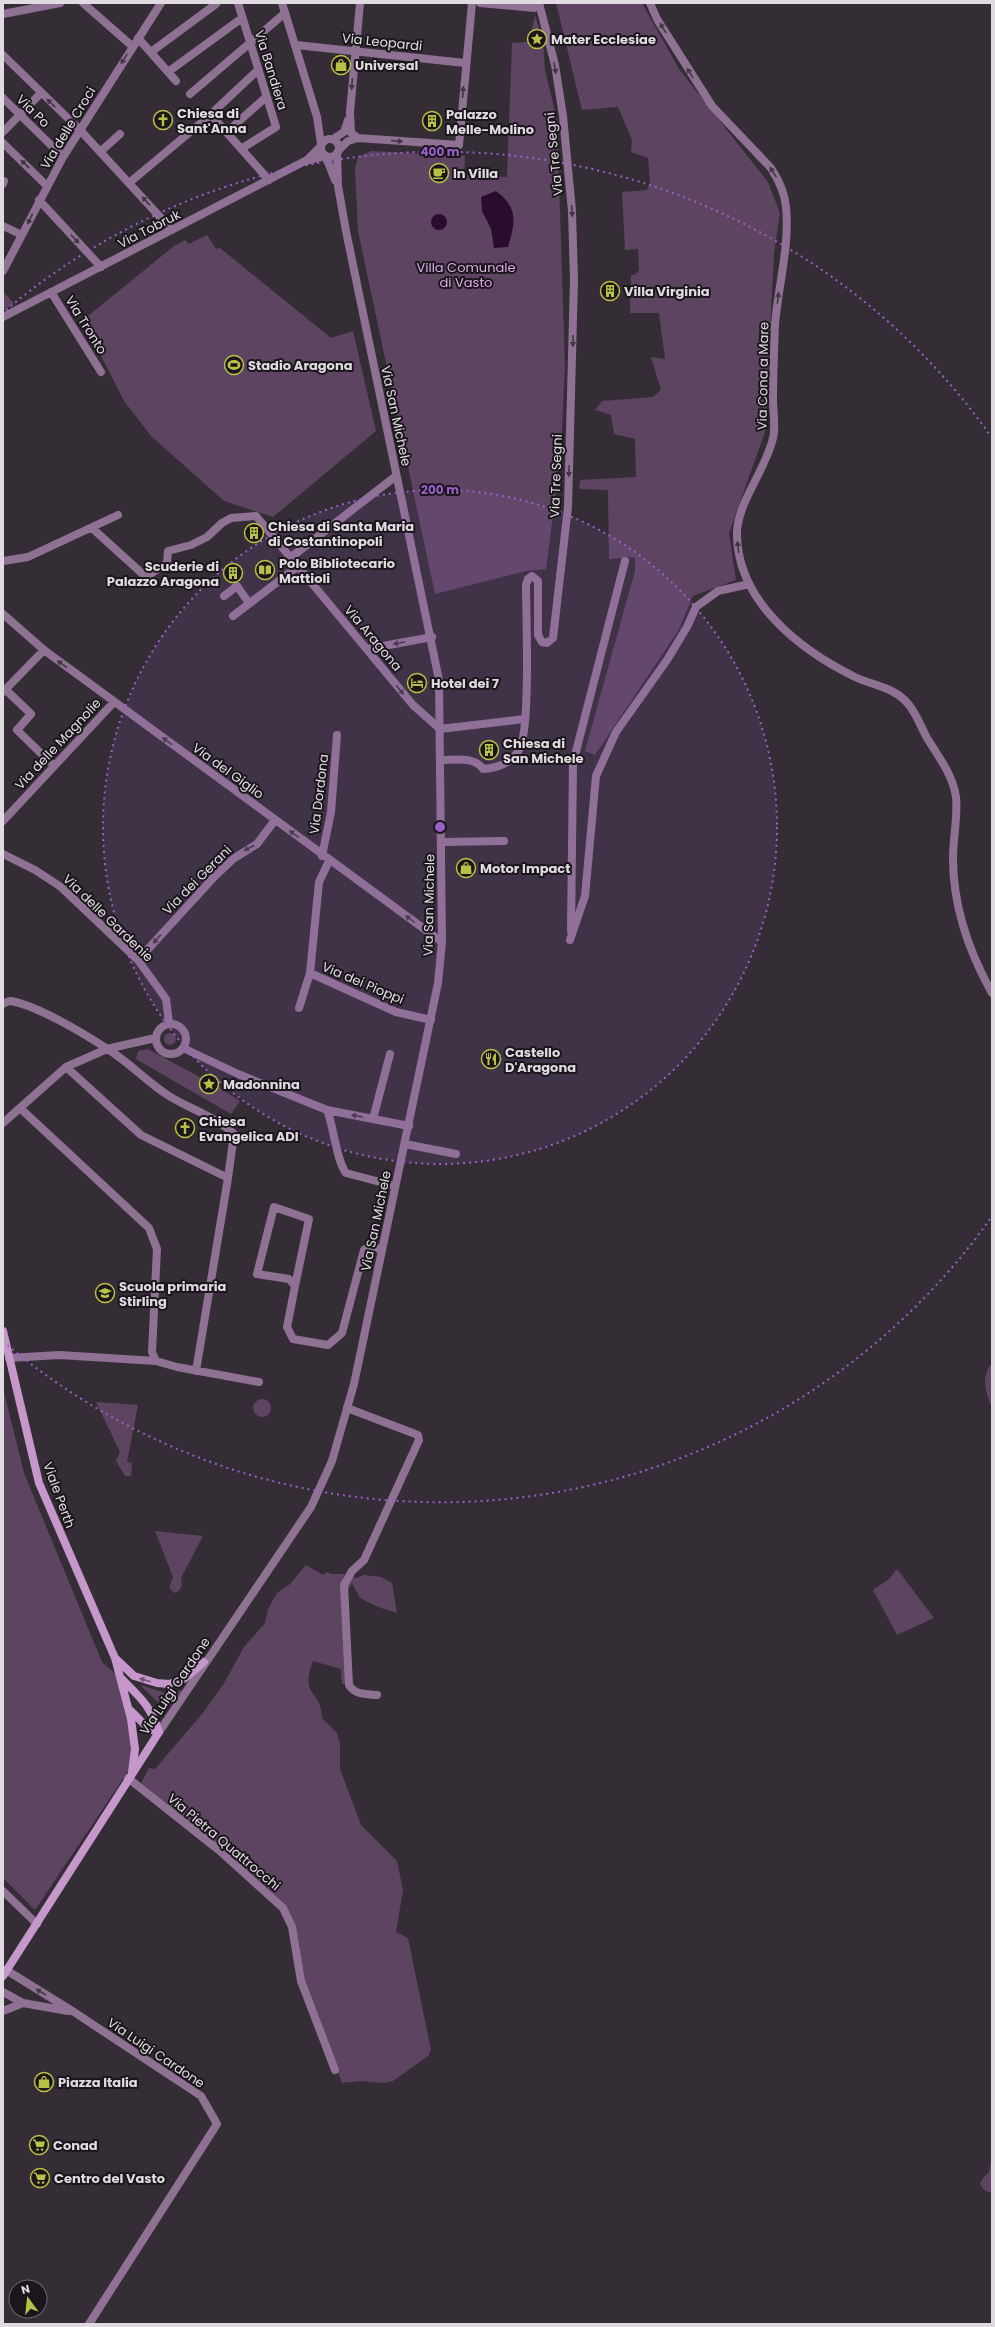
<svg xmlns="http://www.w3.org/2000/svg" width="995" height="2327" viewBox="0 0 995 2327" font-family="Poppins,sans-serif">
	<style>
		.green { fill: #5d4461 }
		.water { fill: #2a0c2e }
		.lines { fill: none; stroke-linecap: round; stroke-linejoin: round }
		.minor { stroke: #8f7293; stroke-width: 8 }
		.tertiary { stroke: #8f7293; stroke-width: 8 }
		.secondary { stroke: #c597cb; stroke-width: 8 }
		.oneway { fill: #433645 }
		.oneway2 { fill: #705673 }
		.ring { fill: none; stroke: #9960c9; stroke-width: 2; stroke-dasharray: 2 4 }
		.labels { text-anchor: middle; dominant-baseline: central; stroke-width: 4; stroke-linejoin: round; paint-order: stroke }
		.poi-label { font-size: 13px; font-weight: bold; fill: #e0dbe1; stroke: #1a161b; text-anchor: start }
		.street-label { font-size: 13px; fill: #e0dbe1; stroke: #1a161b }
		.park-label { font-size: 13px; fill: #dfaae7; stroke: #1a161b }
		.centre { fill: #9960c9; stroke: #1a161b; stroke-width: 2 }
		.ring-label { font-size: 12px; text-anchor: middle; font-weight: bold; fill: #9960c9; stroke: #1a161b; stroke-width: 4; stroke-linejoin: round; paint-order: stroke }
	</style>
	<rect width="100%" height="100%" fill="#352d36"/>
	<!-- green -->
	<path class="green" d="M556,3H642L679,69L768,182L780,213L774,253L765,432L729,533L736,580L693,596L678,631L595,755L585,751L635,571V557L609,559L608,490L579,489L580,480L636,477L635,439L614,434L611,415L595,410L602,401L653,397L661,390L651,357L665,359L659,313H630L631,275H635L639,270L638,249L625,250L622,192L647,190L650,183L648,158L631,152L632,140L618,107L582,110Z
		M535,15L543,41L545,70L557,120L565,366L561,451L546,569L526,571L435,594L358,231L355,169L358,157L371,151L465,156L464,175L507,177L512,43L529,42Z
		M207,235L216,249L220,248L331,338L353,331L376,431L273,517L224,501L151,436L124,401L83,320L174,246L185,240L189,244Z
		M4,293L14,303L3,311Z
		M164 1039a6 6 0 1 1 12 0a6 6 0 1 1-12 0Z
		M148,1049L203,1079L207,1086L215,1085L240,1101L231,1114L136,1059L138,1051Z
		M992,1363V1408C986,1392 980,1379 992,1363Z
		M3,1388L24,1473L102,1662L120,1678L129,1709L133,1764L35,1910L3,1878Z
		M253 1408a9 9 0 1 1 18 0a9 9 0 1 1-18 0Z
		M96,1402L138,1405L127,1462L132,1463L131,1476H125L116,1461L120,1452Z
		M155,1531L203,1536L181,1578C183,1585 181,1590 175,1593L169,1588L173,1577Z
		M306,1565L323,1575L327,1572L331,1574H345L341,1583L346,1684H342L341,1669L313,1661C299,1697 322,1690 322,1718L337,1733L340,1744V1769L361,1825L397,1861L403,1890L396,1932L408,1938L431,2050L428,2056L393,2081L384,2083L361,2081L342,2083L304,1979L289,1913L262,1882L141,1783L149,1768L155,1769L202,1714L223,1685L244,1647L265,1623L268,1609L277,1593L290,1584Z
		M897,1569L934,1618L897,1635L873,1590L889,1579Z
		M364,1575L381,1577L392,1583L397,1613L378,1607L360,1598L352,1583L345,1595L350,1577L357,1578Z
		M140,1685L169,1694L183,1690L166,1710Z
		M992,2155V2193L985,2191L980,2184L983,2178L989,2172Z"/>
	<!-- water -->
	<path class="water" d="M496,191C519,208 515,223 508,247L494,248L491,229L482,211L481,197Z
		M431 222a8 8 0 1 1 16 0a8 8 0 1 1-16 0Z"/>
	<g class="lines">
		<!-- minor -->
		<path class="minor" d="M83,3L132,46
			M238,3L276,127L241,149
			M480,3L534,8V3
			M650,3L657,19L712,106L771,168C778,179 785,193 786,207C790,246 778,286 775,325C774,350 773,375 773,400C773,412 776,427 773,438C766,470 736,504 737,535C738,602 800,650 855,677C874,686 895,687 909,705C917,715 921,727 927,738C938,756 953,775 956,797C958,817 953,838 953,858C953,906 969,952 992,993
			M3,14L60,3
			M138,38L176,81
			M296,45L465,63
			M151,52L216,4
			M3,55L80,130L172,230
			M168,72L242,18
			M190,94L285,13
			M3,98L63,157
			M211,115L269,180
			M3,132L41,93
			M227,132L266,97
			M358,138L351,133L350,112L360,3
			M333,139L344,132L348,120
			M3,143L47,186
			M339,150L348,141L358,138L459,145L472,3
			M100,152L120,134
			M306,161L320,147
			M129,183L208,117L258,70
			M3,184L4,181
			M39,200L101,267
			M3,226L22,235
			M3,271L63,157L161,3
			M51,292L101,372
			M3,317L305,161L325,156
			M92,528L146,577L167,563L168,551L191,545L207,537L222,523L231,518L256,516L413,705L440,729L524,719
			M290,558L396,476
			M3,561L28,557L118,515
			M224,596L237,586L249,603
			M3,614L44,650L442,942
			M233,616L297,567
			M367,649L432,637
			M5,689L31,714L17,730L54,766
			M3,692L44,650
			M440,760C455,760 474,756 483,769C497,768 511,763 519,750C531,731 526,613 526,585L528,579L532,576L538,581V635L542,642L547,643L553,638L568,507L574,280L572,211L563,116L555,65L539,3
			M3,821L114,702
			M442,842L504,841
			M3,854L35,870L61,887L138,960L166,999L169,1023
			M322,856L331,812L337,735
			M571,931L573,763L625,561
			M570,940L585,896L596,776L616,732L667,660L687,627L696,607L718,591L749,584
			M138,960L215,876L233,859L257,844L275,820
			M310,973L396,1012L431,1020
			M3,1004C6,1002 8,1001 11,1001C38,1006 83,1033 106,1048C129,1062 147,1082 169,1096C190,1109 216,1117 234,1134L228,1178
			M299,1008L310,973L319,882L329,861
			M156 1039a15 15 0 1 1 30 0a15 15 0 1 1-30 0Z
			M183,1048L238,1074L327,1110C334,1127 336,1160 346,1173L395,1186
			M66,1067L141,1135L228,1178L196,1371
			M20,1108L149,1228L157,1249L152,1352L156,1361L177,1367L259,1382
			M327,1110L409,1126
			M373,1119L390,1054
			M3,1123L66,1067L107,1049L155,1038
			M405,1144L456,1154
			M295,1286L309,1219L274,1207L257,1274L289,1279L295,1286L287,1327L293,1339L328,1345L342,1333L364,1250L368,1247L382,1249
			M9,1358L59,1355L156,1361
			M347,1408L418,1435L419,1440L364,1560L352,1571L344,1585L349,1685C355,1695 366,1694 377,1695
			M128,1778L220,1851L283,1908L292,1927L301,1981L335,2070
			M3,1891L37,1924
			M6,1970L74,2012L201,2096L217,2124L89,2324
			M3,1992L23,2003L68,2011
			M3,2011L23,2003"/>
		<!-- tertiary -->
		<path class="tertiary" d="M282,3L317,117L321,144
			M321 148a9 9 0 1 1 18 0a9 9 0 1 1-18 0Z
			M326,157L335,180
			M159,1732L311,1507L332,1461L354,1384L438,983L442,942L439,680L346,231L338,186L337,153"/>
		<!-- secondary -->
		<path class="secondary" d="M3,1331L39,1483L115,1658L131,1719L135,1749L132,1772
			M116,1659L134,1676L157,1683L169,1684L184,1679L204,1662
			M121,1678C141,1699 149,1703 159,1732
			M131,1711L149,1729L159,1732
			M3,1976L159,1732"/>
	</g>
	<!-- one-way arrows -->
	<defs><path id="oneway-solid" d="M-6-.8H1V-3.2L6.5 0L1 3.2V.8H-6Z"/></defs>
	<g class="oneway">
		<use href="#oneway-solid" transform="translate(663 28) rotate(-121)"/>
		<use href="#oneway-solid" transform="translate(124 59) rotate(122)"/>
		<use href="#oneway-solid" transform="translate(555 68) rotate(80)"/>
		<use href="#oneway-solid" transform="translate(690 73) rotate(-122)"/>
		<use href="#oneway-solid" transform="translate(352 84) rotate(94)"/>
		<use href="#oneway-solid" transform="translate(463 92) rotate(-86)"/>
		<use href="#oneway-solid" transform="translate(51 103) rotate(-136)"/>
		<use href="#oneway-solid" transform="translate(397 141) rotate(4)"/>
		<use href="#oneway-solid" transform="translate(25 164) rotate(-136)"/>
		<use href="#oneway-solid" transform="translate(773 172) rotate(-124)"/>
		<use href="#oneway-solid" transform="translate(146 201) rotate(-133)"/>
		<use href="#oneway-solid" transform="translate(572 211) rotate(86)"/>
		<use href="#oneway-solid" transform="translate(30 219) rotate(116)"/>
		<use href="#oneway-solid" transform="translate(75 239) rotate(47)"/>
		<use href="#oneway-solid" transform="translate(778 298) rotate(-83)"/>
		<use href="#oneway-solid" transform="translate(573 341) rotate(91)"/>
		<use href="#oneway-solid" transform="translate(569 471) rotate(91)"/>
		<use href="#oneway-solid" transform="translate(738 547) rotate(-96)"/>
		<use href="#oneway-solid" transform="translate(399 643) rotate(170)"/>
		<use href="#oneway-solid" transform="translate(62 664) rotate(-144)"/>
		<use href="#oneway-solid" transform="translate(400 690) rotate(50)"/>
		<use href="#oneway-solid" transform="translate(167 741) rotate(-144)"/>
		<use href="#oneway-solid" transform="translate(294 834) rotate(-143)"/>
		<use href="#oneway-solid" transform="translate(249 848) rotate(152)"/>
		<use href="#oneway-solid" transform="translate(410 919) rotate(-144)"/>
		<use href="#oneway-solid" transform="translate(157 939) rotate(132)"/>
		<use href="#oneway-solid" transform="translate(357 1116) rotate(-169)"/>
		<use href="#oneway-solid" transform="translate(41 1992) rotate(-149)"/>
	</g>
	<use class="oneway2" href="#oneway-solid" transform="translate(145 1680) rotate(-164)"/>
	<!-- distance rings -->
	<circle cx="440" cy="827" r="337" fill="#9960c9" fill-opacity=".12"/>
	<g class="ring">
		<circle cx="440" cy="827" r="337"/>
		<path d="M990 1219A675 675 0 0 1 6 1344M6 310A675 675 0 0 1 990 435"/>
	</g>
	<!-- icons -->
	<defs>
		<symbol id="sight-ring" viewBox="-11 -11 22 22"><circle r="9.5" fill="#1a161b" stroke="#b9c046" stroke-width="1.5"/><path d="M0-6L1.8-2.2L6-1.7L2.9 1.2L3.7 5.4L0 3.3L-3.7 5.4L-2.9 1.2L-6-1.7L-1.8-2.2Z" fill="#b9c046"/></symbol>
		<symbol id="shop-ring" viewBox="-11 -11 22 22"><circle r="9.5" fill="#1a161b" stroke="#b9c046" stroke-width="1.5"/><path d="M-5-2.5h2.3a2.7 3.5 0 0 1 5.4 0H5L5.5 6h-11ZM-1.5-2.5h3a1.5 2.3 0 0 0-3 0Z" fill="#b9c046"/></symbol>
		<symbol id="church-ring" viewBox="-11 -11 22 22"><circle r="9.5" fill="#1a161b" stroke="#b9c046" stroke-width="1.5"/><path d="M-1.2-6h2.4v3.5h3.3v2.4h-3.3V6h-2.4V-.1h-3.3v-2.4h3.3Z" fill="#b9c046"/></symbol>
		<symbol id="building-ring" viewBox="-11 -11 22 22"><circle r="9.5" fill="#1a161b" stroke="#b9c046" stroke-width="1.5"/><path d="M-4-6H4V6H1V3H-1V6H-4ZM-2.5-4.3h1.7v1.8h-1.7ZM.8-4.3h1.7v1.8H.8ZM-2.5-1h1.7V.8h-1.7ZM.8-1h1.7V.8H.8Z" fill="#b9c046"/></symbol>
		<symbol id="cafe-ring" viewBox="-11 -11 22 22"><circle r="9.5" fill="#1a161b" stroke="#b9c046" stroke-width="1.5"/><path d="M-5.5-4.5H6V0H3Q3 3.5 0 3.5H-2.5Q-5.5 3.5-5.5 0ZM3-3.2v2h1.7v-2ZM-6 4.5H4V6H-6Z" fill="#b9c046"/></symbol>
		<symbol id="stadium-ring" viewBox="-11 -11 22 22"><circle r="9.5" fill="#1a161b" stroke="#b9c046" stroke-width="1.5"/><path d="M0-5a6.5 5 0 1 0 0 10a6.5 5 0 1 0 0-10ZM-3.5-1.8h7v3.6h-7Z" fill="#b9c046"/></symbol>
		<symbol id="library-ring" viewBox="-11 -11 22 22"><circle r="9.5" fill="#1a161b" stroke="#b9c046" stroke-width="1.5"/><path d="M-6-4Q-3-5.5-.7-3.5V5Q-3 3-6 4ZM6-4Q3-5.5 .7-3.5V5Q3 3 6 4Z" fill="#b9c046"/></symbol>
		<symbol id="hotel-ring" viewBox="-11 -11 22 22"><circle r="9.5" fill="#1a161b" stroke="#b9c046" stroke-width="1.5"/><path d="M-6-4.5h1.5V1H6V5H4.5V3h-9V5H-6ZM-4 0a1.8 1.8 0 1 1 3.6 0ZM.5 0V-2.5h3Q6-2.5 6 0Z" fill="#b9c046"/></symbol>
		<symbol id="restaurant-ring" viewBox="-11 -11 22 22"><circle r="9.5" fill="#1a161b" stroke="#b9c046" stroke-width="1.5"/><path d="M-5-6h1v4h1v-4h1v4h1v-4h1v5L-1.5 .5V6h-2V.5L-5-1ZM5-6V6H3V1.5H1.5Q1.5-4 5-6Z" fill="#b9c046"/></symbol>
		<symbol id="school-ring" viewBox="-11 -11 22 22"><circle r="9.5" fill="#1a161b" stroke="#b9c046" stroke-width="1.5"/><path d="M0-5L7-2L0 1L-7-2ZM-4 1L0 2.5L4 1V4Q0 6-4 4Z" fill="#b9c046"/></symbol>
		<symbol id="supermarket-ring" viewBox="-11 -11 22 22"><circle r="9.5" fill="#1a161b" stroke="#b9c046" stroke-width="1.5"/><path d="M-6-5.5h2.5l.6 2H6L4.5 2H-2.5L-4.4-4H-6ZM-1.5 3.2a1.3 1.3 0 1 0 .1 0ZM3 3.2a1.3 1.3 0 1 0 .1 0Z" fill="#b9c046"/></symbol>
	</defs>
	<g fill-rule="evenodd">
		<use href="#sight-ring" x="526" y="28" width="22" height="22"/>
		<use href="#shop-ring" x="330" y="54" width="22" height="22"/>
		<use href="#church-ring" x="152" y="109" width="22" height="22"/>
		<use href="#building-ring" x="421" y="110" width="22" height="22"/>
		<use href="#cafe-ring" x="428" y="162" width="22" height="22"/>
		<use href="#building-ring" x="599" y="280" width="22" height="22"/>
		<use href="#stadium-ring" x="223" y="354" width="22" height="22"/>
		<use href="#building-ring" x="243" y="522" width="22" height="22"/>
		<use href="#library-ring" x="254" y="559" width="22" height="22"/>
		<use href="#building-ring" x="222" y="562" width="22" height="22"/>
		<use href="#hotel-ring" x="406" y="672" width="22" height="22"/>
		<use href="#building-ring" x="478" y="739" width="22" height="22"/>
		<use href="#shop-ring" x="455" y="857" width="22" height="22"/>
		<use href="#restaurant-ring" x="480" y="1048" width="22" height="22"/>
		<use href="#sight-ring" x="198" y="1073" width="22" height="22"/>
		<use href="#church-ring" x="174" y="1117" width="22" height="22"/>
		<use href="#school-ring" x="94" y="1282" width="22" height="22"/>
		<use href="#shop-ring" x="33" y="2071" width="22" height="22"/>
		<use href="#supermarket-ring" x="28" y="2134" width="22" height="22"/>
		<use href="#supermarket-ring" x="29" y="2167" width="22" height="22"/>
	</g>
	<g class="labels">
		<!-- poi labels -->
		<g class="poi-label">
			<text x="551" y="39">Mater Ecclesiae</text>
			<text x="355" y="65">Universal</text>
			<text x="177" y="113">Chiesa di<tspan x="177" dy="15">Sant'Anna</tspan></text>
			<text x="446" y="114">Palazzo<tspan x="446" dy="15">Melle-Molino</tspan></text>
			<text x="453" y="173">In Villa</text>
			<text x="624" y="291">Villa Virginia</text>
			<text x="248" y="365">Stadio Aragona</text>
			<text x="268" y="526">Chiesa di Santa Maria<tspan x="268" dy="15">di Costantinopoli</tspan></text>
			<text x="279" y="563">Polo Bibliotecario<tspan x="279" dy="15">Mattioli</tspan></text>
			<text x="219" y="566" text-anchor="end">Scuderie di<tspan x="219" dy="15">Palazzo Aragona</tspan></text>
			<text x="431" y="683">Hotel dei 7</text>
			<text x="503" y="743">Chiesa di<tspan x="503" dy="15">San Michele</tspan></text>
			<text x="480" y="868">Motor Impact</text>
			<text x="505" y="1052">Castello<tspan x="505" dy="15">D'Aragona</tspan></text>
			<text x="223" y="1084">Madonnina</text>
			<text x="199" y="1121">Chiesa<tspan x="199" dy="15">Evangelica ADI</tspan></text>
			<text x="119" y="1286">Scuola primaria<tspan x="119" dy="15">Stirling</tspan></text>
			<text x="58" y="2082">Piazza Italia</text>
			<text x="53" y="2145">Conad</text>
			<text x="54" y="2178">Centro del Vasto</text>
		</g>
		<!-- street labels -->
		<g class="street-label">
			<text transform="translate(382 42) rotate(6)">Via Leopardi</text>
			<text transform="translate(271 70) rotate(73)">Via Bandiera</text>
			<text transform="translate(33 111) rotate(44)">Via Po</text>
			<text transform="translate(68 128) rotate(-59)">Via delle Croci</text>
			<text transform="translate(554 154) rotate(-96)">Via Tre Segni</text>
			<text transform="translate(149 229) rotate(-27)">Via Tobruk</text>
			<text transform="translate(86 325) rotate(58)">Via Tronto</text>
			<text transform="translate(763 376) rotate(-89)">Via Cona a Mare</text>
			<text transform="translate(396 416) rotate(78)">Via San Michele</text>
			<text transform="translate(556 476) rotate(-88)">Via Tre Segni</text>
			<text transform="translate(373 638) rotate(50)">Via Aragona</text>
			<text transform="translate(58 744) rotate(-47)">Via delle Magnolie</text>
			<text transform="translate(228 771) rotate(36)">Via del Giglio</text>
			<text transform="translate(319 794) rotate(-83)">Via Dordona</text>
			<text transform="translate(197 880) rotate(-45)">Via dei Gerani</text>
			<text transform="translate(429 905) rotate(-89)">Via San Michele</text>
			<text transform="translate(108 918) rotate(44)">Via delle Gardenie</text>
			<text transform="translate(363 983) rotate(23)">Via dei Pioppi</text>
			<text transform="translate(376 1221) rotate(-78)">Via San Michele</text>
			<text transform="translate(59 1495) rotate(70)">Viale Perth</text>
			<text transform="translate(175 1686) rotate(-56)">Via Luigi Cardone</text>
			<text transform="translate(224 1842) rotate(40)">Via Pietra Quattrocchi</text>
			<text transform="translate(156 2053) rotate(34)">Via Luigi Cardone</text>
		</g>
		<!-- park labels -->
		<g class="park-label">
			<text x="466" y="267">Villa Comunale<tspan x="466" dy="15">di Vasto</tspan></text>
		</g>
	</g>
	<circle cx="440" cy="827" r="6" class="centre"/>
	<g class="ring-label">
		<text x="440" y="156">400 m</text>
		<text x="440" y="494">200 m</text>
	</g>
	<!-- border -->
	<rect width="995" height="2327" fill="none" stroke="#e0dbe1" stroke-width="8"/>
	<!-- north arrow -->
	<g transform="translate(28 2299) rotate(345)"><circle r="19" fill="#1a161b" stroke="#69656a"/>
	<path d="M0-3L7 15L0 10L-7 15Z" fill="#b9c046"/>
	<text y="-6" font-size="11" font-weight="bold" text-anchor="middle" fill="#e0dbe1">N</text>
	</g>
</svg>
